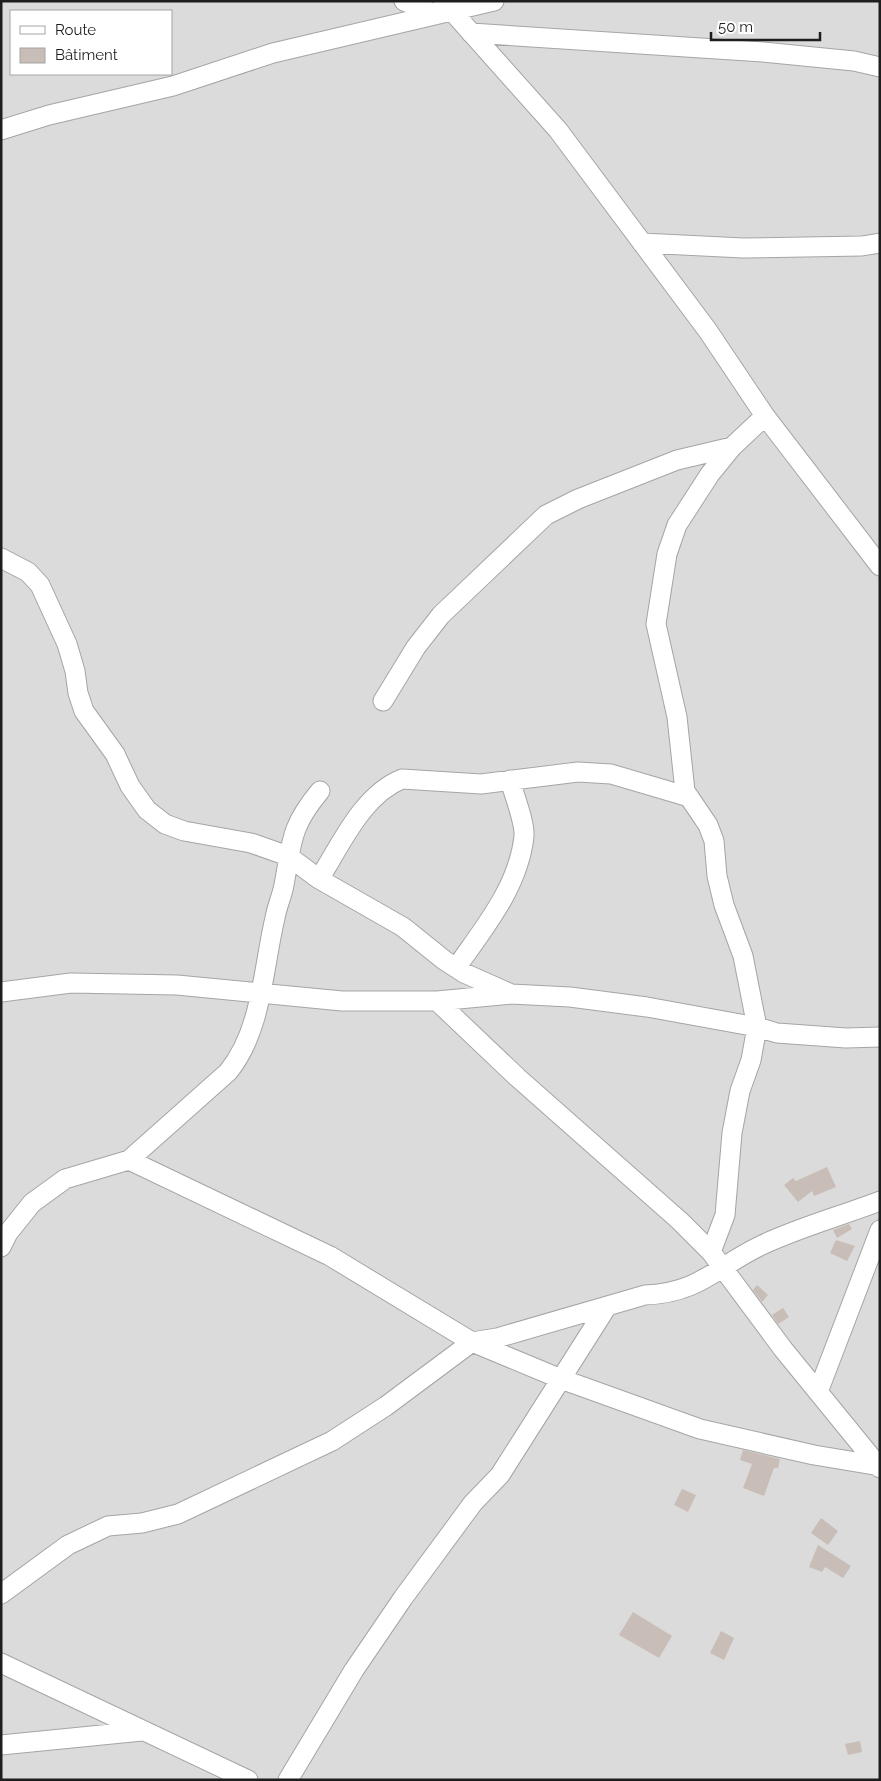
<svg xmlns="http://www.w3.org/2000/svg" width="881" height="1781" viewBox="0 0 881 1781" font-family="Raleway,sans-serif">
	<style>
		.residential { fill: #dcdbdb; fill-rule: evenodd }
		.building { fill: #c8bdb7 }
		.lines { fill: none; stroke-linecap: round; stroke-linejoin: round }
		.minor-casing { stroke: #a5a5a5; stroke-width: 21 }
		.minor { stroke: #fff; stroke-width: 19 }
	</style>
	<rect width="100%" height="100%" fill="#f0ebe4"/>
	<!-- residential -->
	<path class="residential" d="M1,1H880V1780H1ZM11,11H171V74H11Z"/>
	<!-- building -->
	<path class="building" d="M827,1167L836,1187L814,1196L812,1191L798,1202L784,1185L793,1178L796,1181Z
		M849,1224L852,1229L837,1238L833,1230Z
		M836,1240L855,1246L847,1261L830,1253Z
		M757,1285L768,1295L762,1302L753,1290Z
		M783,1308L789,1317L778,1324L772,1315Z
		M743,1450L780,1459L778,1468H774L764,1496L743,1488L752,1464L740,1460Z
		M682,1489L696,1495L688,1512L674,1505Z
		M821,1518L838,1531L828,1545L811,1533Z
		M818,1545L851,1566L843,1578L825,1567L822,1572L809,1567Z
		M633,1612L672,1636L659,1658L619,1635Z
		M721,1631L734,1638L724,1660L710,1653Z
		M860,1741L862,1752L848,1755L845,1744Z"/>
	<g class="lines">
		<defs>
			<path id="minor" d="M404,1L435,14
				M443,1L558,130L708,331L765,416L880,566
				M471,33L763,52L854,61L880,67
				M1,130L49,115L173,86L273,53L494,1
				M642,243L743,248L862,246L880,243
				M1,558L28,572L40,585L67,644L75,671L78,693L84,711L115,754L130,786L147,810L165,824L184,831L251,843L288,856L319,879L403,927L444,960L464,973L509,993
				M383,701L416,647L441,615L546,515L578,499L677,460L732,447
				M319,879C341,845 362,795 402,779L481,784L578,772L611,774L689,797
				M456,968C484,928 519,886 524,836C525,822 514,795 510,780
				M1,992L71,983L177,985L342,1001H437L511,994L570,997L647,1007L757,1027L777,1033L846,1038L880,1037
				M437,1001L517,1077L680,1221L711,1252L783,1349L880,1468
				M129,1160L330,1256L472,1342L561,1379L700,1429L814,1455L880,1466
				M1,1247L8,1233L32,1203L65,1179L129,1160L228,1072C262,1031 263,968 275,918C277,906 282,896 284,885C292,842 290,827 320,791
				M711,1252L725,1215L732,1133L740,1091L751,1060L757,1027L743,956L724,905L717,876L714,841L708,825L685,791L677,717L656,624L667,554L677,525L710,474L732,447L765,416
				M818,1392L880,1230
				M1,1594L68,1545L108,1526L142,1523L178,1514L332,1441L386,1406L472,1342L497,1338L645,1295C700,1293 717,1266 762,1245C800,1227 841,1216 880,1201
				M1,1663L248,1780
				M1,1745L142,1731
				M288,1780L354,1670L403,1598L473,1503L500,1475L606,1308"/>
		</defs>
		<!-- minor casing -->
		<use href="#minor" class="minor-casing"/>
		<!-- minor -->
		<use href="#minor" class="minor"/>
	</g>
	<!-- border -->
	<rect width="881" height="1781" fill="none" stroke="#1e1e1e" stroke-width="5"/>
	<!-- legend -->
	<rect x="10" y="10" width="162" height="65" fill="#ffffff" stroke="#a5a5a5"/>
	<rect x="20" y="26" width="25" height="8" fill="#ffffff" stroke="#a5a5a5"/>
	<text x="55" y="35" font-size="15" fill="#1e1e1e">Route</text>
	<rect x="20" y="48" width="25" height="15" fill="#c8bdb7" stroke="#a5a5a5"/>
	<text x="55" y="60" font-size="15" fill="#1e1e1e">Bâtiment</text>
	<!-- scale -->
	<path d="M711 32v8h109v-8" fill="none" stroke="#1e1e1e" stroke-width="2.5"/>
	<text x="718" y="32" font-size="15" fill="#1e1e1e" stroke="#ffffff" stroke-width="4" paint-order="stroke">50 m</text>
</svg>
